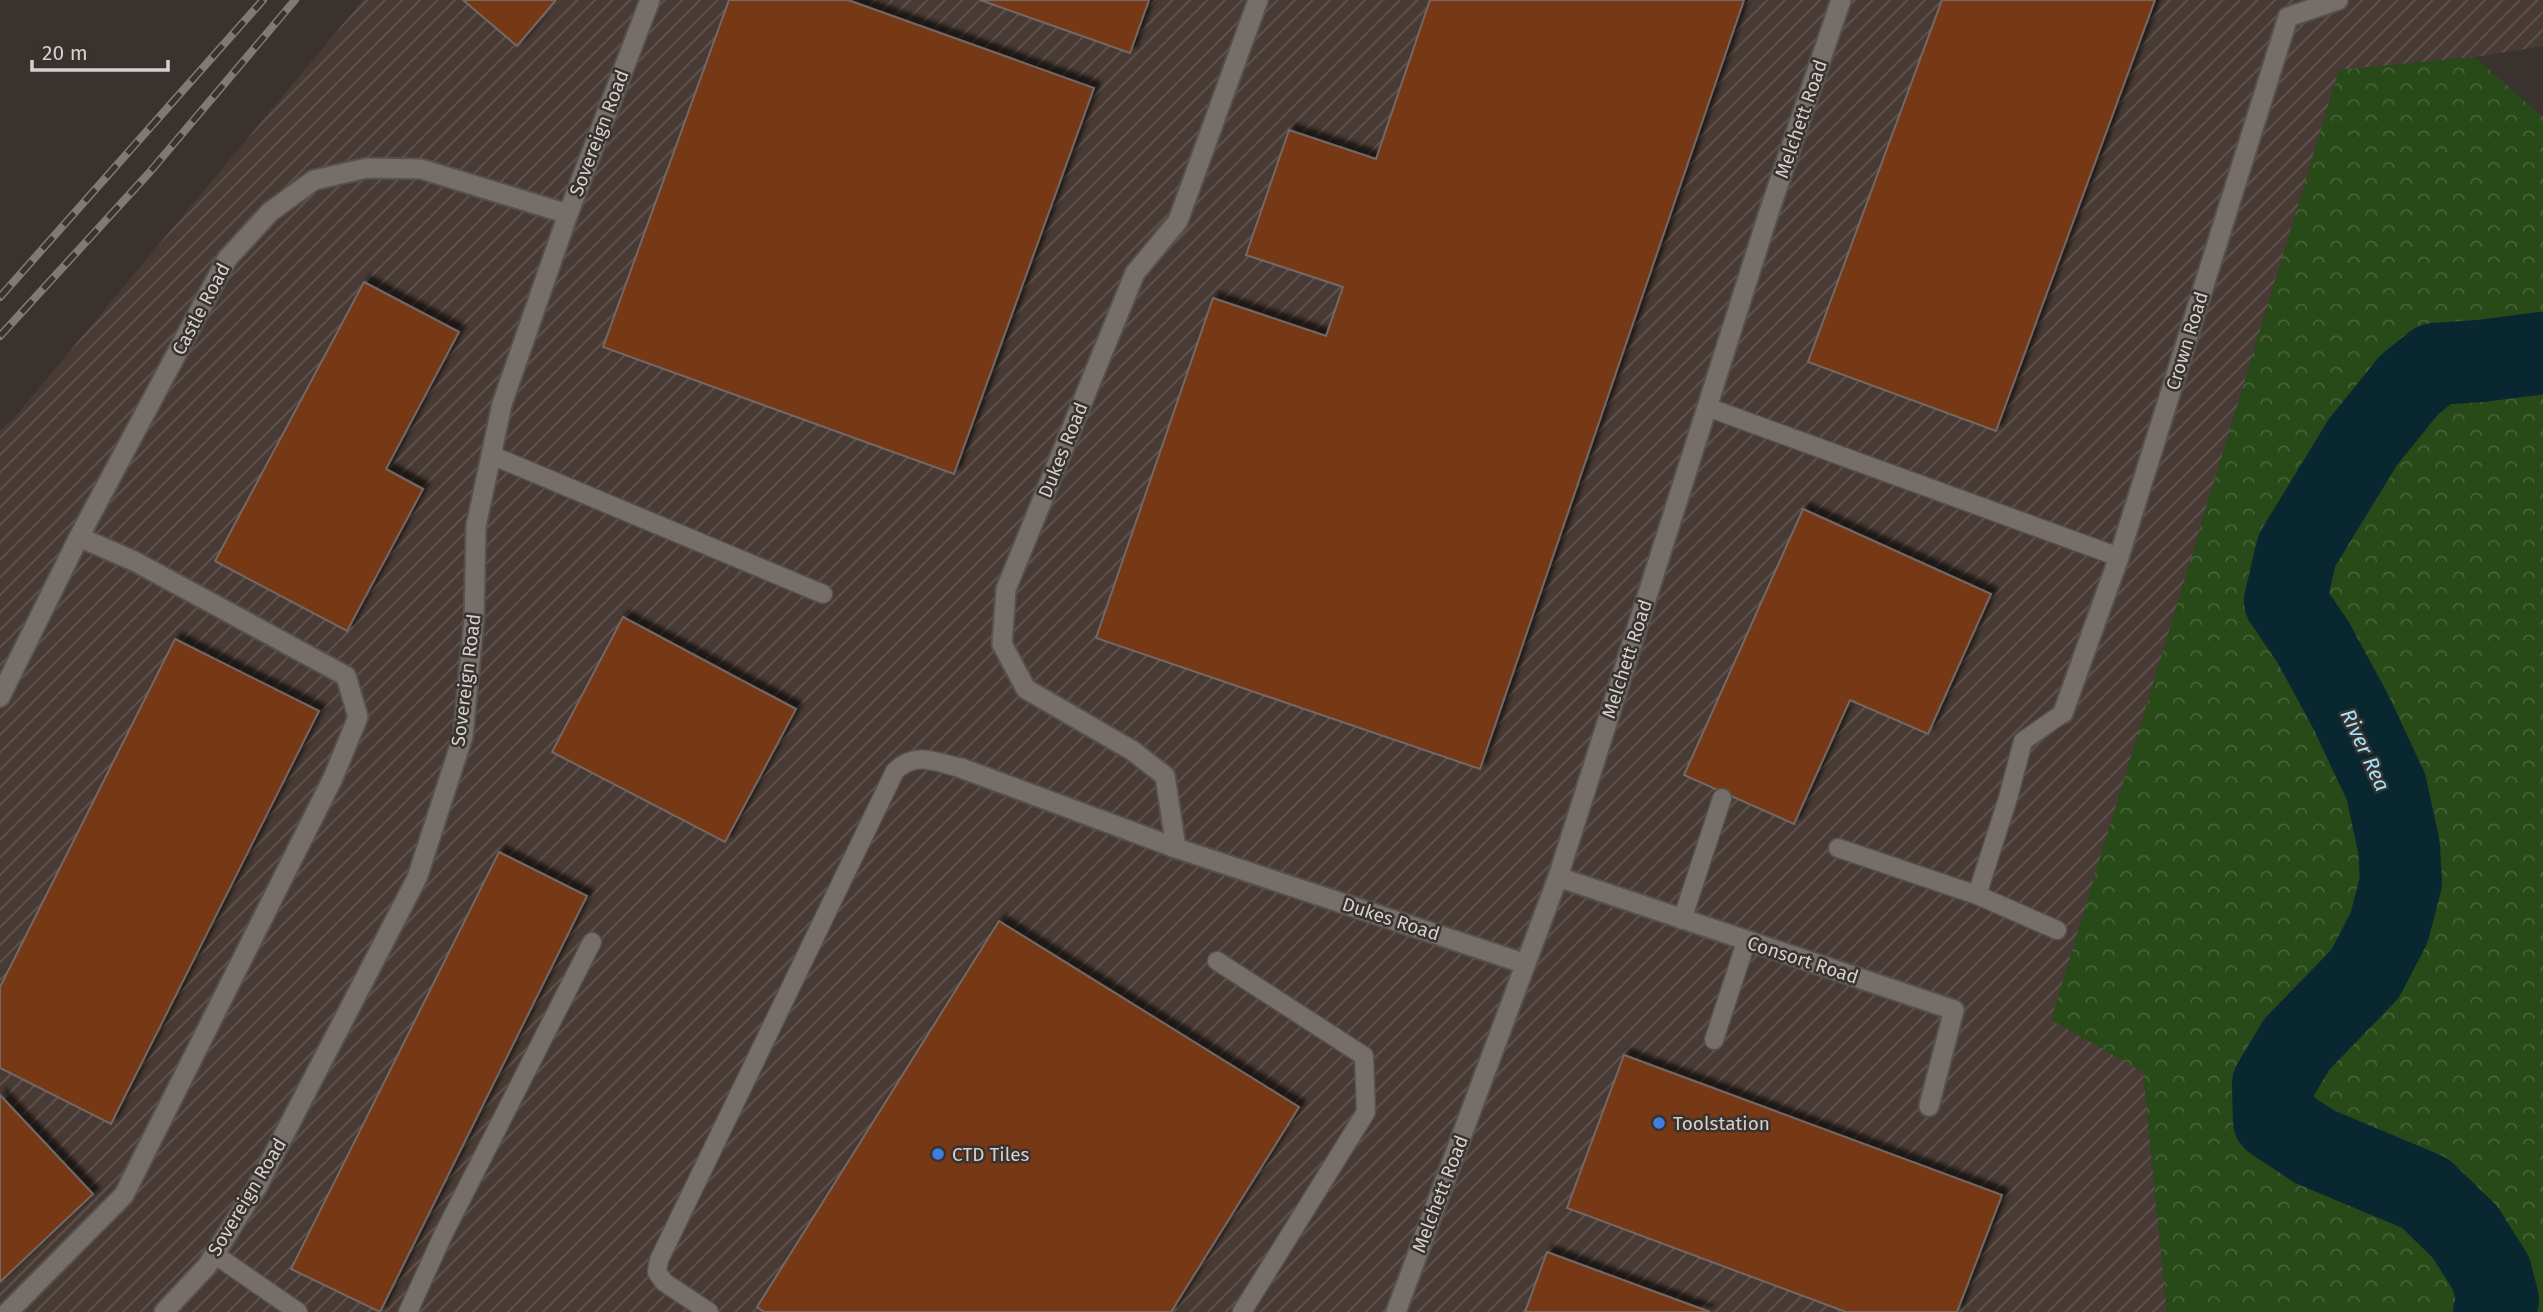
<svg xmlns="http://www.w3.org/2000/svg" width="2543" height="1312" viewBox="0 0 2543 1312" font-family="'Fira Sans',sans-serif">
	<style>
		.industrial { fill: url(#industrial-furrows) }
		.forest { fill: url(#forest-crowns) }
		.park { fill: #284918 }
		.lines { fill: none; stroke-linecap: round; stroke-linejoin: round }
		.river { stroke: #092731; stroke-width: 82 }
		.building { fill: #773817; stroke: #726966; stroke-width: 2; filter: url(#shadow) }
		.service-casing { stroke: #56514e; stroke-width: 21 }
		.minor-casing { stroke: #56514e; stroke-width: 23 }
		.tertiary-casing { stroke: #56514e; stroke-width: 23 }
		.service { stroke: #766e6a; stroke-width: 18 }
		.minor { stroke: #766e6a; stroke-width: 19 }
		.tertiary { stroke: #766e6a; stroke-width: 19 }
		.rail-casing { stroke: #807a77; stroke-width: 8 }
		.rail { stroke: #39322e; stroke-width: 5; stroke-dasharray: 16; stroke-linecap: butt }
		.shop-dot { fill: #3f7fe0; stroke: #39322e; stroke-width: 2.5 }
		.labels { text-anchor: middle; dominant-baseline: central; stroke-width: 5; stroke-linejoin: round; paint-order: stroke }
		.street-label { font-size: 19px; fill: #d5d1cf; stroke: #39322e }
		.poi-label { font-size: 19px; fill: #d5d1cf; stroke: #39322e; text-anchor: start }
		.water-label { font-size: 21px; font-style: italic; fill: #9fe4fe; stroke: #39322e }
	</style>
	<defs>
		<pattern id="industrial-furrows" width="10" height="10" patternUnits="userSpaceOnUse" patternTransform="scale(1.75)"><rect width="10" height="10" fill="#483a34"/><path d="M-1 1l2-2M0 10L10 0M9 11l2-2" fill="none" stroke="#625550"/></pattern>
		<pattern id="forest-crowns" width="20" height="18" patternUnits="userSpaceOnUse" patternTransform="scale(1.75)"><rect width="20" height="18" fill="#284918"/><path d="M2 6a3 3 0 1 1 6 0M12 15a3 3 0 1 1 6 0" fill="none" stroke="#466239"/></pattern>
		<filter id="shadow"><feDropShadow dx="6" dy="-6" stdDeviation="2" flood-color="#0009"/></filter>
	</defs>
	<rect width="100%" height="100%" fill="#39322e"/>
	<!-- industrial -->
	<path class="industrial" d="M363,0H2543V46L2475,57L2339,70L2052,1019L2143,1072L2167,1312H0V430L14,418Z"/>
	<!-- forest -->
	<path class="forest" d="M2475,57L2543,117V1312H2167L2143,1072L2051,1020L2339,70Z"/>
	<!-- park -->
	<path class="park" d="M2543,1231V1312H2464Z"/>
	<g class="lines">
		<!-- river -->
		<path class="river" d="M2494,1312L2498,1300L2491,1273L2465,1232L2425,1193L2315,1147L2274,1120L2273,1084L2297,1044L2365,974L2389,928L2401,882L2399,847L2386,787L2351,712L2313,642L2285,601L2297,550L2363,442L2409,385L2435,364L2480,361L2543,353"/>
	</g>
	<!-- building -->
	<path class="building" d="M463,0H556L517,46Z
		M729,0H848L1094,88L954,474L603,347Z
		M980,0H1149L1130,53Z
		M1430,0H1744L1480,769L1096,638L1213,298L1326,336L1343,287L1246,255L1289,130L1376,159Z
		M1942,0H2155L1996,431L1808,362Z
		M364,282L459,332L386,469L423,489L347,631L215,561Z
		M1803,509L1991,594L1928,734L1850,700L1794,824L1684,775Z
		M623,617L796,709L725,842L552,752Z
		M175,639L319,711L111,1124L0,1068V987Z
		M499,852L587,896L380,1312L291,1269Z
		M999,921L1299,1107L1171,1312H764L757,1307Z
		M1624,1055L2002,1195L1957,1312H1846L1567,1208Z
		M0,1095L93,1194L0,1282Z
		M1547,1252L1710,1312H1525Z"/>
	<g class="lines">
		<defs>
			<path id="service" d="M1707,407L2119,557
				M491,455L823,594
				M1838,848L1977,895L2008,798L2023,741L2063,713
				M1977,895L2057,930
				M1682,920L1722,798
				M1217,961L1364,1056L1366,1112L1242,1312
				M1714,1040L1746,942
				M214,1254L298,1312
				M408,1312L443,1235L592,942
				M709,1312L664,1282L657,1272L659,1260L895,771C916,751 935,762 961,768"/>
			<path id="minor" d="M0,697L79,537L227,259L270,212L314,180L367,168L421,169L568,214
				M2063,713L2119,557L2288,17L2338,0
				M961,768L1176,848L1526,964
				M1176,848L1165,776L1133,751L1026,689L1002,644L1006,589L1135,273L1178,221L1258,0
				M1558,877L1954,1010L1929,1106
				M8,1312L124,1195L333,778L358,717L346,676L134,561L79,537
				M164,1312L207,1266L257,1187L417,878L463,736L474,619L476,526L502,404L568,214L650,0"/>
			<path id="tertiary" d="M1396,1312L1558,877L1769,212L1841,0"/>
		</defs>
		<!-- service casing -->
		<use href="#service" class="service-casing"/>
		<!-- minor casing -->
		<use href="#minor" class="minor-casing"/>
		<!-- tertiary casing -->
		<use href="#tertiary" class="tertiary-casing"/>
		<!-- service -->
		<use href="#service" class="service"/>
		<!-- minor -->
		<use href="#minor" class="minor"/>
		<!-- tertiary -->
		<use href="#tertiary" class="tertiary"/>
		<defs>
			<path id="rail" d="M0,297L263,0
				M0,336L149,173L295,0"/>
		</defs>
		<!-- rail casing -->
		<use href="#rail" class="rail-casing"/>
		<!-- rail -->
		<use href="#rail" class="rail"/>
	</g>
	<!-- markers -->
	<g class="shop-dot">
		<circle cx="1659" cy="1123" r="7"/>
		<circle cx="938" cy="1154" r="7"/>
	</g>
	<g class="labels">
		<!-- street labels -->
		<g class="street-label">
			<text transform="translate(1801 119) rotate(-71)">Melchett Road</text>
			<text transform="translate(599 133) rotate(-69)">Sovereign Road</text>
			<text transform="translate(201 309) rotate(-62)">Castle Road</text>
			<text transform="translate(2187 341) rotate(-73)">Crown Road</text>
			<text transform="translate(1063 450) rotate(-68)">Dukes Road</text>
			<text transform="translate(1627 659) rotate(-72)">Melchett Road</text>
			<text transform="translate(466 680) rotate(-83)">Sovereign Road</text>
			<text transform="translate(1391 919) rotate(18)">Dukes Road</text>
			<text transform="translate(1803 960) rotate(18)">Consort Road</text>
			<text transform="translate(1440 1194) rotate(-69)">Melchett Road</text>
			<text transform="translate(247 1197) rotate(-59)">Sovereign Road</text>
		</g>
		<!-- poi labels -->
		<g class="poi-label">
			<text x="1673" y="1123">Toolstation</text>
			<text x="952" y="1154">CTD Tiles</text>
		</g>
		<!-- water labels -->
		<g class="water-label">
			<text transform="translate(2365 750) rotate(65)">River Rea</text>
		</g>
	</g>
	<!-- scale -->
	<path d="M32 60v10h136v-10" fill="none" stroke="#d5d1cf" stroke-width="3.5"/>
	<text x="42" y="60" font-size="21" fill="#d5d1cf" stroke="#39322e" stroke-width="5" paint-order="stroke">20 m</text>
</svg>
